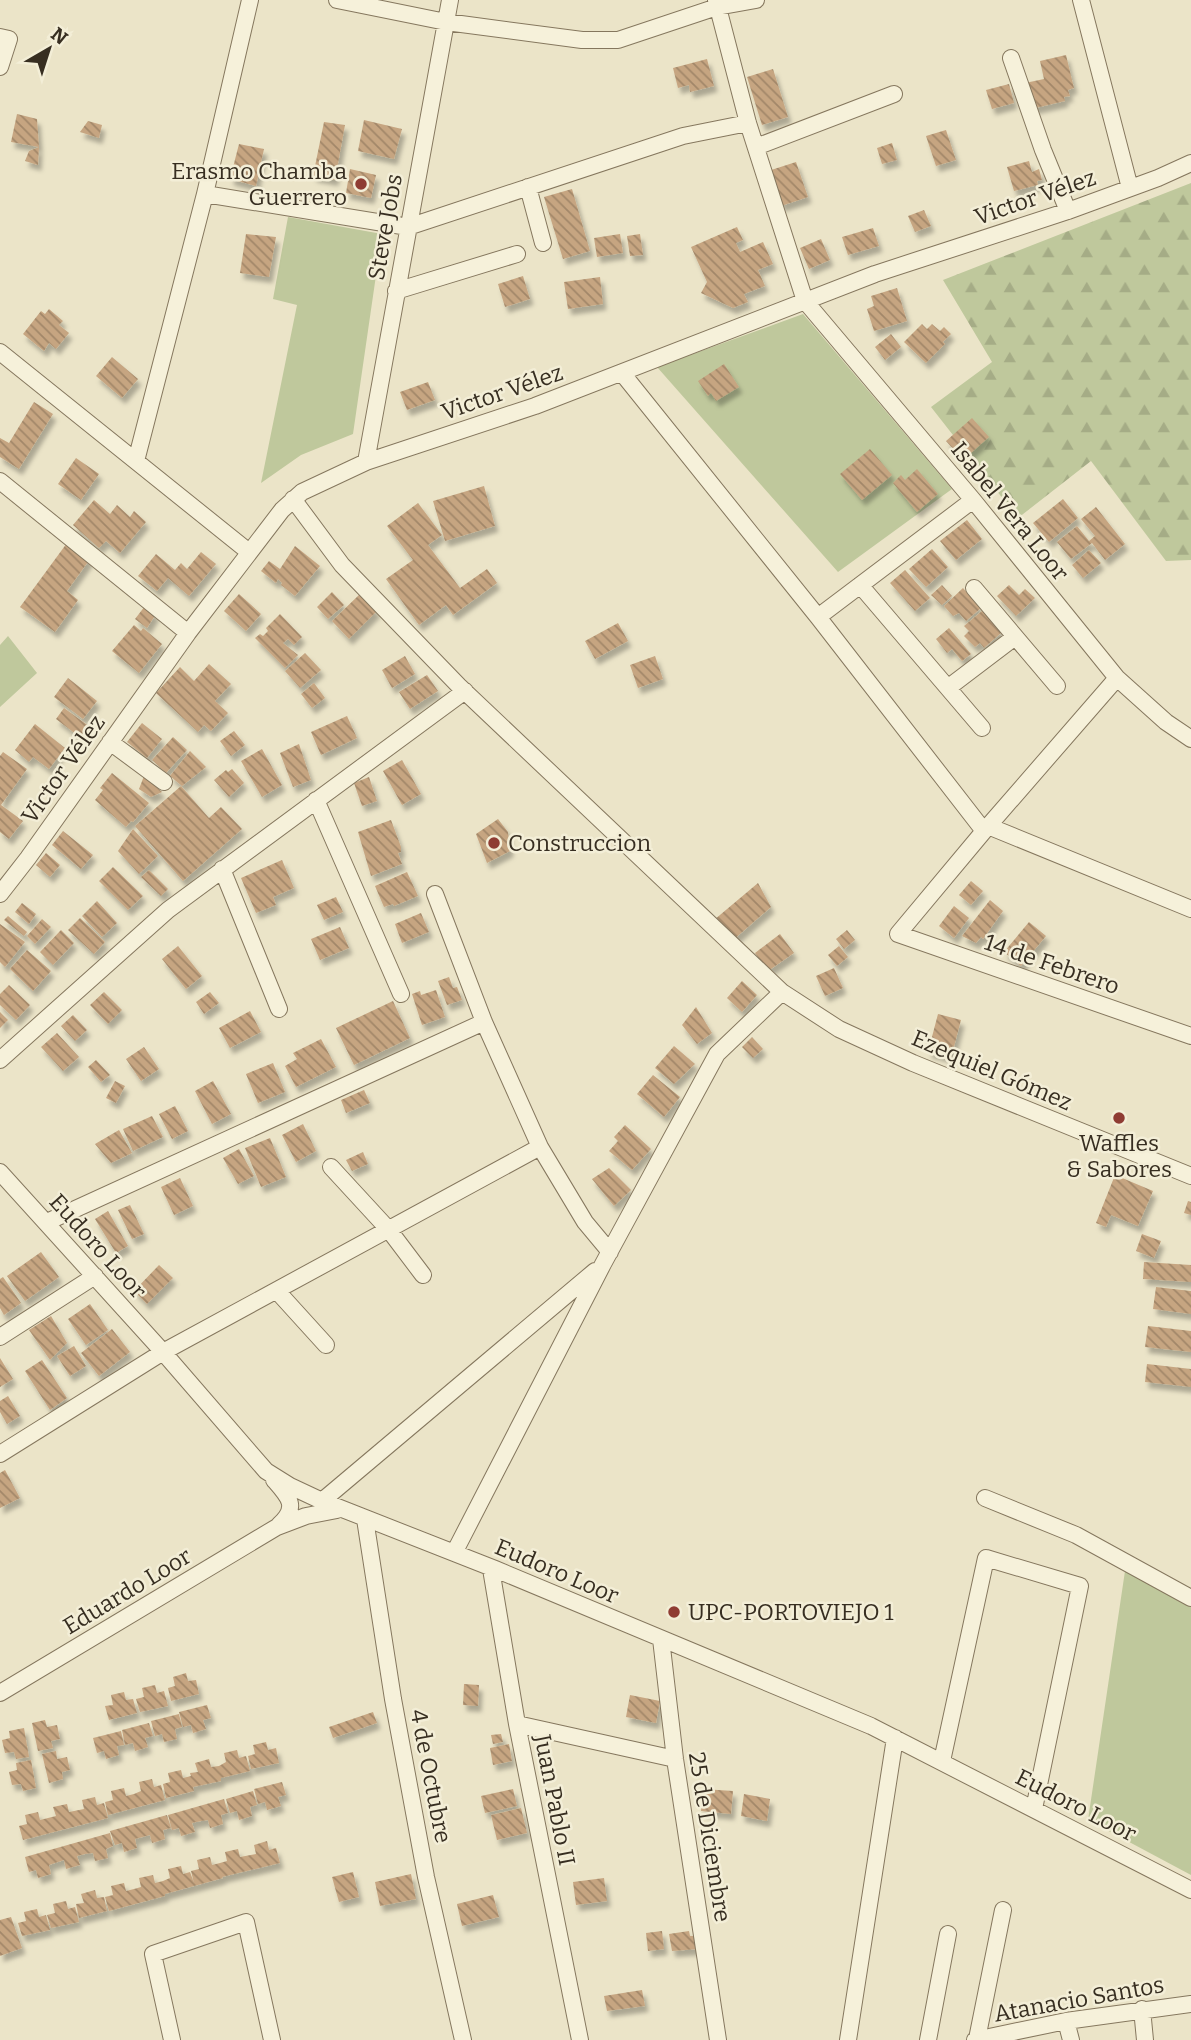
<svg xmlns="http://www.w3.org/2000/svg" width="1191" height="2040" viewBox="0 0 1191 2040" font-family="Bitter,serif">
	<style>
		.grass { fill: #bfc89c }
		.forest { fill: url(#forest-firs) }
		.building { fill: url(#building-back-hatch); filter: url(#shadow) }
		.lines { fill: none; stroke-linecap: round; stroke-linejoin: round }
		.street-casing { stroke: #85775e; stroke-width: 18 }
		.street { stroke: #f6f1da; stroke-width: 16 }
		.poi-dot { fill: #8f3c33; stroke: #f3eed7; stroke-width: 2.5 }
		.labels { text-anchor: middle; dominant-baseline: central; stroke-width: 5; stroke-linejoin: round; paint-order: stroke }
		.poi-label { font-size: 23px; fill: #372e21; stroke: #f3eed7; text-anchor: start }
		.street-label { font-size: 23px; fill: #372e21; stroke: #f3eed7 }
	</style>
	<defs>
		<pattern id="forest-firs" width="22" height="20" patternUnits="userSpaceOnUse" patternTransform="scale(1.75)"><rect width="22" height="20" fill="#bfc89c"/><path d="M5 1l3.5 6h-7zM16 11l3.5 6h-7z" fill="#a5ac86"/></pattern>
		<pattern id="building-back-hatch" width="6" height="6" patternUnits="userSpaceOnUse" patternTransform="scale(1.75)"><rect width="6" height="6" fill="#c6a581"/><path d="M-1 5l2 2M0 0l6 6M5-1l2 2" fill="none" stroke="#a28769"/></pattern>
		<filter id="shadow"><feDropShadow dx="3.5" dy="6" stdDeviation="2" flood-color="#0004"/></filter>
	</defs>
	<rect width="100%" height="100%" fill="#ebe4c8"/>
	<!-- grass -->
	<path class="grass" d="M288,217L382,234L353,434L301,455L261,483L297,305L273,299Z
		M803,314L952,489L838,572L657,367Z
		M8,636L37,673L0,707V645Z
		M1125,1571L1191,1607V1875L1088,1820Z"/>
	<!-- forest -->
	<path class="forest" d="M1191,183V560L1166,561L1091,461L1018,518L931,407L992,362L943,280Z"/>
	<!-- building -->
	<path class="building" d="M1066,55L1074,88L1068,90L1070,96L1064,97L1065,101L1031,109L1025,83L1044,79L1040,61Z
		M707,59L714,86L690,92L689,85L678,88L673,68Z
		M773,69L788,117L762,125L747,77Z
		M1009,84L1014,103L992,109L986,90Z
		M17,114L37,119L39,147L11,142Z
		M364,120L402,129L394,159L358,151Z
		M88,121L102,125L99,138L80,132Z
		M324,122L345,125L335,180L313,176Z
		M946,130L956,160L936,166L926,136Z
		M892,143L897,160L882,164L877,148Z
		M239,144L264,149L256,186L230,179Z
		M39,147L38,165L25,161L29,151Z
		M1029,161L1032,172L1039,169L1042,180L1037,181L1038,185L1014,191L1007,167Z
		M796,162L808,197L781,206L768,171Z
		M350,169L376,175L371,198L346,193Z
		M572,189L590,251L563,259L544,197Z
		M924,210L931,226L915,232L908,216Z
		M737,227L743,240L736,243L740,252L763,242L773,264L758,270L765,286L744,294L748,302L733,308L701,293L707,282L691,247Z
		M873,228L879,246L848,255L842,237Z
		M246,234L276,237L269,277L240,273Z
		M620,234L623,253L597,257L594,238Z
		M640,234L643,255L630,256L627,236Z
		M821,239L830,260L809,269L800,248Z
		M523,276L530,299L505,307L498,284Z
		M600,277L603,304L568,309L564,282Z
		M897,288L907,321L874,331L867,309L874,306L871,296Z
		M49,309L63,321L59,325L69,333L56,349L49,343L44,351L23,334L41,311L45,314Z
		M922,324L927,329L932,324L940,331L944,327L951,334L943,342L945,344L926,363L904,342Z
		M891,334L901,347L885,360L875,347Z
		M112,357L138,379L122,398L96,376Z
		M724,364L739,387L716,401L711,393L708,396L698,381Z
		M428,382L435,400L407,410L400,392Z
		M34,402L53,414L19,469L0,457V438L9,443Z
		M972,418L989,437L963,460L946,441Z
		M870,449L892,475L862,500L840,474Z
		M76,458L99,474L81,500L58,484Z
		M917,469L938,494L917,512L893,483L901,475L905,480Z
		M484,486L495,526L445,541L433,501Z
		M1063,499L1078,518L1049,542L1033,523Z
		M94,500L110,514L117,505L130,517L134,511L146,522L120,553L106,541L99,548L73,525Z
		M418,503L442,535L428,545L460,588L487,569L497,583L453,615L446,605L419,625L386,579L413,560L387,526Z
		M1096,507L1125,544L1105,560L1092,543L1071,559L1057,542L1077,526L1089,541L1095,536L1081,519Z
		M967,520L982,539L956,560L940,541Z
		M67,543L90,559L67,591L78,600L55,632L20,607Z
		M295,546L320,566L295,596L281,585L282,583L278,579L276,583L261,571L269,561L280,569Z
		M932,549L948,567L926,587L909,569Z
		M1089,550L1101,563L1083,578L1072,565Z
		M201,552L216,564L189,596L168,578L157,591L138,576L156,554L175,570L181,563L187,569Z
		M905,570L930,598L915,611L890,583Z
		M942,585L952,596L942,605L931,595Z
		M1009,585L1019,595L1025,589L1035,598L1016,616L997,596Z
		M963,588L981,608L966,621L959,613L953,616L944,606Z
		M332,592L344,605L328,619L317,607Z
		M239,594L261,614L246,631L224,611Z
		M360,594L377,611L349,639L332,621Z
		M145,606L156,614L147,628L135,619Z
		M982,611L1002,632L984,648L980,643L975,647L964,636L969,631L964,626Z
		M280,614L302,637L294,645L288,639L283,643L298,655L285,668L255,638L260,634L263,636L268,631L266,628Z
		M618,623L628,641L595,659L585,641Z
		M134,625L141,631L143,628L162,644L139,673L112,651Z
		M949,628L971,654L962,661L952,649L947,653L936,639Z
		M305,653L321,670L300,688L285,671Z
		M405,656L415,674L392,688L382,670Z
		M655,656L663,679L638,688L630,665Z
		M209,664L231,684L215,701L228,713L211,731L204,725L198,732L156,693L180,667L194,681Z
		M427,675L438,691L410,709L399,692Z
		M68,678L97,701L83,719L54,697Z
		M314,683L325,698L312,708L301,694Z
		M64,708L90,727L81,738L56,719Z
		M347,716L357,738L321,755L311,732Z
		M142,723L162,739L147,758L127,742Z
		M35,724L65,748L49,769L33,757L29,762L15,750Z
		M234,731L245,745L231,756L220,741Z
		M173,737L187,750L166,773L152,760Z
		M299,744L311,780L293,787L280,753Z
		M262,749L282,785L262,797L241,761Z
		M190,751L206,767L182,786L170,776Z
		M3,752L27,769L1,805L23,821L9,839L0,832V756Z
		M402,760L421,794L402,805L383,771Z
		M232,769L244,783L229,797L214,780L226,770L228,772Z
		M112,773L149,803L133,822L131,821L126,827L95,800L103,790L100,788Z
		M144,776L162,792L151,797L139,789Z
		M369,777L377,801L362,806L354,783Z
		M181,786L209,818L221,807L242,829L183,881L135,826Z
		M498,819L508,832L510,851L487,863L476,834Z
		M391,820L401,847V852L398,853L402,864L371,876L358,832Z
		M133,829L158,856L139,874L118,851Z
		M63,831L93,855L81,869L52,845Z
		M46,853L60,865L50,877L36,865Z
		M282,860L294,888L273,897L276,905L256,913L241,878Z
		M113,867L143,896L128,910L99,881Z
		M149,870L168,889L161,896L141,877Z
		M407,872L418,896L394,906L393,904L384,907L375,886Z
		M971,881L983,891L971,905L959,895Z
		M758,883L771,907L732,941L714,920Z
		M336,897L343,912L324,920L317,905Z
		M990,900L1003,911L983,939L981,937L976,943L962,936Z
		M97,901L117,923L102,937L82,916Z
		M22,903L36,914L29,924L15,912Z
		M954,906L969,918L954,938L939,926Z
		M421,913L429,932L402,943L395,924Z
		M8,916L27,932L24,936L4,920Z
		M80,918L105,942L94,954L68,930Z
		M42,919L51,927L35,944L27,936Z
		M1029,922L1046,936L1021,966L1004,952Z
		M0,924L25,942L5,967L0,962Z
		M340,927L349,948L320,960L311,939Z
		M61,930L74,943L53,965L40,952Z
		M847,930L855,940L844,949L836,939Z
		M780,934L794,953L768,971L755,953Z
		M178,946L202,976L186,989L162,959Z
		M839,946L848,957L837,966L828,955Z
		M27,950L51,971L33,991L10,969Z
		M834,968L843,988L825,996L816,976Z
		M449,977L453,988L457,987L462,1000L447,1005L438,981Z
		M742,981L757,995L742,1012L727,998Z
		M9,985L30,1005L16,1020L0,1005V994Z
		M436,990L445,1017L422,1025L412,994L420,991L421,995Z
		M104,992L122,1010L108,1024L90,1005Z
		M210,992L219,1003L204,1014L196,1002Z
		M393,1001L410,1038L354,1065L336,1028Z
		M696,1007L712,1033L697,1044L682,1025Z
		M250,1011L261,1032L230,1048L219,1028Z
		M0,1012L8,1020L0,1028Z
		M938,1014L961,1020L951,1058L928,1052Z
		M73,1015L87,1030L75,1041L61,1026Z
		M57,1033L79,1057L63,1071L41,1047Z
		M752,1037L763,1049L753,1058L742,1047Z
		M321,1039L336,1067L296,1087L285,1066L297,1059L293,1053Z
		M674,1046L695,1064L674,1084L655,1068Z
		M144,1047L159,1069L141,1081L126,1059Z
		M96,1060L110,1075L101,1082L88,1067Z
		M273,1063L285,1092L258,1103L246,1074Z
		M653,1075L680,1097L664,1117L637,1094Z
		M115,1081L125,1086L116,1103L106,1098Z
		M213,1081L231,1114L212,1124L195,1091Z
		M364,1090L370,1103L346,1113L341,1100Z
		M175,1106L188,1131L172,1139L159,1114Z
		M152,1116L163,1137L133,1151L123,1129Z
		M303,1124L316,1151L296,1162L282,1135Z
		M625,1125L651,1149L632,1170L609,1151L618,1141L614,1137Z
		M119,1130L132,1153L111,1163L95,1144Z
		M270,1138L286,1177L261,1187L245,1148Z
		M239,1149L254,1176L238,1184L223,1158Z
		M363,1152L368,1164L352,1171L346,1160Z
		M609,1168L631,1190L614,1206L592,1179Z
		M1115,1175L1153,1191L1138,1226L1111,1215L1106,1227L1096,1223Z
		M180,1178L193,1206L174,1215L161,1187Z
		M1188,1201L1191,1202V1215L1184,1213Z
		M130,1205L144,1234L132,1239L118,1210Z
		M108,1211L128,1246L116,1253L95,1219Z
		M1142,1234L1161,1241L1154,1258L1136,1251Z
		M41,1252L59,1277L25,1301L7,1276Z
		M1144,1262L1191,1265V1282L1143,1279Z
		M159,1265L173,1278L147,1304L134,1291Z
		M3,1277L21,1303L4,1315L0,1308V1279Z
		M1156,1287L1191,1291V1314L1153,1309Z
		M90,1304L108,1330L86,1345L68,1319Z
		M51,1316L67,1343L50,1360L29,1330Z
		M1148,1326L1191,1331V1352L1145,1347Z
		M112,1329L130,1352L99,1376L81,1353Z
		M74,1346L86,1366L70,1376L57,1356Z
		M0,1358L13,1379L0,1387Z
		M42,1360L67,1398L50,1410L25,1371Z
		M1147,1364L1191,1369V1387L1145,1382Z
		M8,1396L20,1416L7,1424L0,1412V1401Z
		M5,1470L20,1498L0,1508V1473Z
		M186,1673L188,1681L196,1680L199,1694L171,1701L168,1688L175,1686L173,1677Z
		M464,1684L479,1685L478,1706L463,1705Z
		M155,1685L157,1693L164,1691L168,1706L140,1712L136,1699L144,1697L142,1688Z
		M124,1692L126,1700L133,1699L137,1713L109,1720L105,1706L113,1705L111,1695Z
		M630,1695L660,1701L656,1723L626,1717Z
		M207,1705L211,1718L203,1720L206,1729L193,1733L191,1725L183,1727L179,1712Z
		M373,1712L377,1723L333,1738L329,1727Z
		M179,1714L182,1727L175,1729L177,1739L164,1742L162,1734L155,1736L151,1721Z
		M45,1720L47,1727L57,1725L60,1739L51,1741L53,1748L38,1751L32,1723Z
		M149,1723L153,1736L145,1738L148,1747L135,1751L133,1743L125,1745L122,1730Z
		M24,1728L29,1757L16,1759L14,1752L5,1753L2,1740L10,1738L9,1731Z
		M121,1731L124,1745L117,1746L119,1755L106,1759L104,1751L97,1753L93,1738Z
		M501,1734L503,1742L493,1744L491,1735Z
		M266,1742L268,1750L276,1748L279,1763L251,1769L248,1756L255,1754L253,1745Z
		M509,1744L512,1761L493,1765L490,1748Z
		M237,1750L239,1758L246,1756L250,1771L221,1778V1781L193,1787L194,1791L166,1798L163,1784L170,1782L168,1773L181,1770L183,1778L191,1776L190,1773L198,1772L195,1763L209,1759L211,1767L219,1766L226,1762L224,1753Z
		M56,1751L57,1759L67,1757L70,1770L62,1772L63,1779L49,1783L42,1754Z
		M31,1760L36,1788L23,1791L21,1784L12,1785L9,1772L17,1770L16,1763Z
		M152,1779L154,1787L161,1785L165,1800L108,1815L105,1802L113,1800L111,1791L124,1788L126,1796L134,1794L141,1791L139,1782Z
		M282,1782L286,1795L278,1797L281,1806L267,1810L265,1802L258,1804L254,1789Z
		M513,1789L517,1806L485,1813L481,1796Z
		M703,1789L733,1791L731,1814L701,1811Z
		M253,1791L257,1805L250,1807L252,1816L239,1820L237,1811L230,1813L226,1799Z
		M744,1794L770,1799L767,1821L741,1816Z
		M95,1797L97,1805L104,1803L108,1818L23,1840L19,1826L27,1824L25,1815L38,1812L40,1820L56,1816L53,1807L67,1804L69,1812L84,1809L82,1800Z
		M224,1799L228,1813L221,1815L223,1824L210,1828L208,1820L201,1821L192,1823L195,1832L181,1836L179,1828L172,1830L168,1815Z
		M521,1808L527,1833L497,1840L491,1815Z
		M167,1815L171,1828L163,1830L165,1839L152,1843L150,1835L135,1839L137,1848L124,1852L122,1843L115,1845L110,1831Z
		M110,1833L113,1846L106,1849L108,1858L95,1861L93,1853L85,1854L77,1856L80,1865L66,1869L64,1860L49,1865L51,1874L38,1878L36,1870L29,1872L25,1857Z
		M267,1841L269,1850L276,1848L280,1863L222,1877L223,1878L165,1894V1896L109,1911L105,1897L113,1895L111,1886L124,1883L126,1891L134,1889L141,1887L139,1878L153,1875L155,1883L163,1881L170,1878L168,1869L181,1866L183,1874L190,1872L194,1883L191,1871L199,1869L197,1860L210,1857L212,1865L220,1863L227,1861L225,1852L238,1849L240,1857L256,1854L254,1845Z
		M353,1872L359,1897L339,1902L332,1877Z
		M411,1874L416,1899L380,1906L375,1882Z
		M604,1878L607,1901L576,1905L573,1882Z
		M95,1890L97,1898L104,1897L107,1911L79,1918L76,1904L84,1903L81,1894Z
		M493,1895L499,1917L462,1926L457,1904Z
		M66,1901L68,1909L75,1907L79,1922L51,1928L47,1915L55,1913L53,1904Z
		M37,1909L39,1917L46,1915L50,1930L22,1936L18,1923L26,1921L24,1912Z
		M11,1917L22,1948L0,1956V1920Z
		M662,1931L664,1949L648,1951L646,1933Z
		M689,1931L690,1936H695L698,1949L672,1951L669,1934Z
		M642,1990L645,2006L607,2011L604,1996Z"/>
	<g class="lines">
		<defs>
			<path id="street" d="M337,0L446,22L582,40H618L717,7L756,0
				M716,0L748,123L805,301L973,500L1117,678L1166,722L1191,739
				M1081,0L1130,188
				M0,37L9,39L0,67
				M1011,58L1043,150L1068,211
				M756,147L894,94
				M528,187L543,243
				M205,194L408,227L683,136L748,123
				M396,291L517,254
				M0,352L249,552
				M622,373L818,617L984,831L988,826L1191,909
				M136,461L205,194L250,0
				M366,462L450,0
				M0,481L188,633
				M293,499L342,565L459,686L782,992L839,1029L913,1063L1191,1176
				M860,585L982,728
				M974,588L1057,686
				M818,617L973,500
				M1117,678L984,831L898,934L1191,1036
				M949,687L1015,637
				M110,742L164,782
				M316,800L401,994
				M222,869L279,1009
				M0,894L28,858L188,633L282,510L302,492L366,462L535,406L875,274L1068,211L1158,178L1191,163
				M435,894L484,1022L540,1147L535,1150
				M0,1060L168,910L465,691
				M331,1167L389,1230L423,1275
				M0,1172L163,1352L266,1471L290,1486L322,1501L495,1569L871,1726L1191,1890
				M47,1222L484,1022
				M277,1291L326,1345
				M0,1337L95,1276
				M0,1454L163,1352L540,1147L585,1222L610,1252
				M274,1480C289,1497 299,1507 279,1525
				M985,1498L1076,1535L1191,1598
				M322,1501L595,1271
				M365,1519L393,1699L426,1877L463,2040
				M454,1553L603,1264L717,1054L782,992
				M491,1569L517,1724L580,2040
				M661,1639L675,1759L718,2040
				M0,1693L277,1527L306,1516L337,1510
				M517,1724L675,1759
				M942,1761L986,1558L1080,1586L1034,1809
				M1142,2009L1145,2040
				M1066,2021L1071,2040
				M977,2039L1003,1910
				M172,2040L153,1954L246,1922L272,2040
				M848,2040L895,1738
				M928,2040L948,1934
				M975,2040L1066,2021L1191,2004"/>
		</defs>
		<!-- street casing -->
		<use href="#street" class="street-casing"/>
		<!-- street -->
		<use href="#street" class="street"/>
	</g>
	<!-- markers -->
	<g class="poi-dot">
		<circle cx="361" cy="184" r="7"/>
		<circle cx="494" cy="843" r="7"/>
		<circle cx="1119" cy="1118" r="7"/>
		<circle cx="674" cy="1612" r="7"/>
	</g>
	<g class="labels">
		<!-- poi labels -->
		<g class="poi-label">
			<text x="347" y="171" text-anchor="end">Erasmo Chamba<tspan x="347" dy="26">Guerrero</tspan></text>
			<text x="508" y="843">Construccion</text>
			<text x="1119" y="1143" text-anchor="middle">Waffles<tspan x="1119" dy="26">&amp; Sabores</tspan></text>
			<text x="688" y="1612">UPC-PORTOVIEJO 1</text>
		</g>
		<!-- street labels -->
		<g class="street-label">
			<text transform="translate(1035 197) rotate(-19)">Victor Vélez</text>
			<text transform="translate(385 227) rotate(-80)">Steve Jobs</text>
			<text transform="translate(502 392) rotate(-19)">Victor Vélez</text>
			<text transform="translate(1010 511) rotate(51)">Isabel Vera Loor</text>
			<text transform="translate(63 769) rotate(-55)">Victor Vélez</text>
			<text transform="translate(1052 964) rotate(19)">14 de Febrero</text>
			<text transform="translate(992 1070) rotate(23)">Ezequiel Gómez</text>
			<text transform="translate(98 1246) rotate(48)">Eudoro Loor</text>
			<text transform="translate(557 1571) rotate(23)">Eudoro Loor</text>
			<text transform="translate(127 1591) rotate(-31)">Eduardo Loor</text>
			<text transform="translate(431 1776) rotate(79)">4 de Octubre</text>
			<text transform="translate(555 1800) rotate(79)">Juan Pablo II</text>
			<text transform="translate(1076 1805) rotate(27)">Eudoro Loor</text>
			<text transform="translate(710 1837) rotate(81)">25 de Diciembre</text>
			<text transform="translate(1079 1999) rotate(-10)">Atanacio Santos</text>
		</g>
	</g>
	<!-- north arrow -->
	<g transform="translate(49 49) rotate(39)" stroke="#f3eed7" stroke-width="5" paint-order="stroke">
	<path d="M0-5L12 26L0 18L-12 26Z" fill="#372e21"/>
	<text y="-10" font-size="19" font-weight="bold" text-anchor="middle" fill="#372e21">N</text>
	</g>
</svg>
